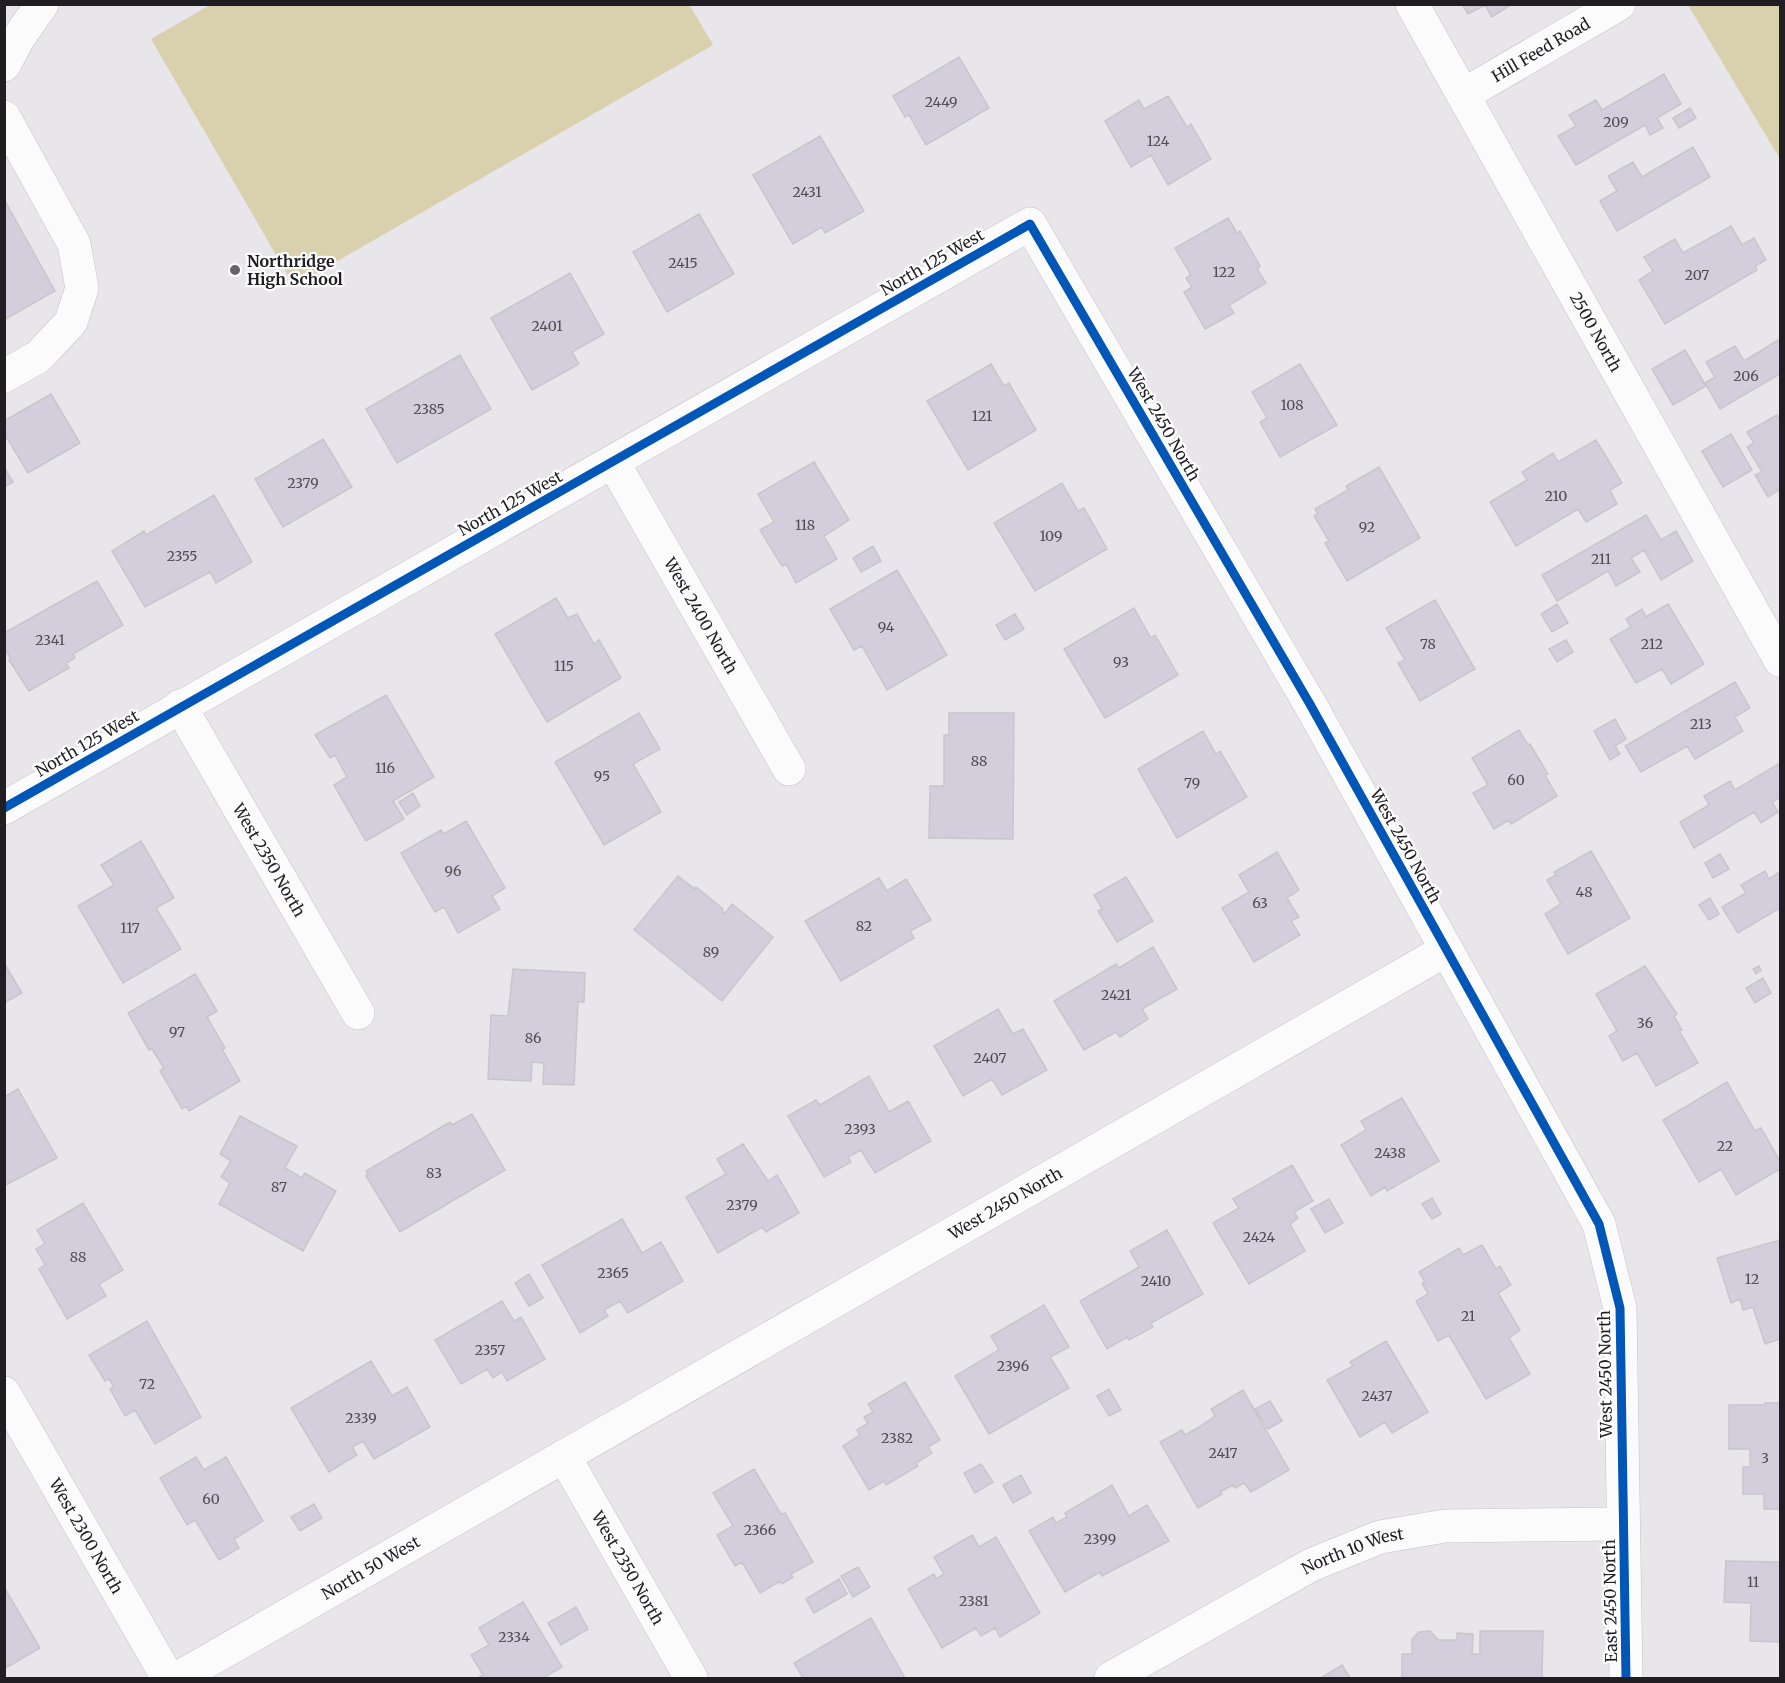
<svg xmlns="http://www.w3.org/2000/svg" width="1785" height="1683" viewBox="0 0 1785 1683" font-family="Merriweather,serif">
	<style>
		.green { fill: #d9d1ad }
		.building { fill: #d4cddb; stroke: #c8c6cb; stroke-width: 1.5 }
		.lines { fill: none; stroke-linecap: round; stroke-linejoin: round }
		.minor-casing { stroke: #c4c2c6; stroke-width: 34 }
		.minor { stroke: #fcfbfc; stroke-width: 33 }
		.cycleway-casing { stroke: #fff; stroke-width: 13 }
		.cycleway { stroke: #0057b8; stroke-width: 9 }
		.poi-dot { fill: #666468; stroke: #fff; stroke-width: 2 }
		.labels { text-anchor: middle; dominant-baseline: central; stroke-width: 4.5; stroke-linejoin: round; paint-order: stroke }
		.number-label { font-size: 14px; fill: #504c53 }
		.street-label { font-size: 16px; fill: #201e22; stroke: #fff }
		.poi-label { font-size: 16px; font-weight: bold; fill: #201e22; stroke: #fff; text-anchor: start }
	</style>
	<rect width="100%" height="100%" fill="#e8e5eb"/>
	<!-- green -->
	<path class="green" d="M689,4L713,45L294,286L151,39L210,5Z
		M1688,5H1780V159Z"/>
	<!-- building -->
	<path class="building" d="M1462,4H1512L1492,17L1485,5L1468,14Z
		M959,57L989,108L926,145L909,115L905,117L893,96Z
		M1664,74L1681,104L1657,118L1663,128L1650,135L1645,125L1576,165L1558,136L1576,126L1569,115L1596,100L1602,110Z
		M1168,96L1187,127L1191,124L1211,159L1168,185L1151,155L1131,167L1105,121L1139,100L1144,109Z
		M1690,108L1696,118L1679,128L1673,118Z
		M820,136L864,211L825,233L822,227L793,244L753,175Z
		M1693,147L1710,177L1617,231L1600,201L1617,191L1608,176L1633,162L1642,177Z
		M4,199L55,291L4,320Z
		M699,214L734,274L667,312L633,252Z
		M1228,218L1237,233L1240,231L1260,266L1257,269L1266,283L1229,305L1234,313L1205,329L1184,292L1192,287L1186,278L1191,275L1175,248Z
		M1731,226L1742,245L1754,238L1766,260L1755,266L1757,270L1665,324L1639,280L1653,271L1644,257L1675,239L1683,253Z
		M570,273L604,334L572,352L579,364L532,390L491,318Z
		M1780,339V374L1720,409L1705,383L1715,377L1706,362L1735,346L1744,361Z
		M1685,350L1706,386L1673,405L1652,369Z
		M460,355L491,409L397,463L366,409Z
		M991,364L1004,386L1009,383L1036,430L968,470L927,401Z
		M1300,364L1337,425L1280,457L1260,422L1267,418L1252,392Z
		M51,394L80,443L28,473L4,433V421Z
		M1777,415L1780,421V489L1768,497L1755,475L1762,472L1747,447L1754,443L1747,432Z
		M1731,434L1752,470L1723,487L1702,451Z
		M323,439L352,487L283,527L255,479Z
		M1596,440L1622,483L1610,490L1617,504L1586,522L1578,509L1516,546L1490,502L1527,480L1522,472L1553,453L1558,462Z
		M814,462L849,520L824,536L837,559L796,583L786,564L782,566L760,530L774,522L758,494Z
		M4,467L13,482L4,487Z
		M1379,467L1420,538L1347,581L1325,543L1329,541L1314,516L1318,514L1315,509L1348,490L1346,486Z
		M1062,483L1078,511L1084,508L1107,549L1035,591L994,523Z
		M214,495L252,562L216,583L210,572L145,607L112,551L144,531L146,535Z
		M1646,515L1661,540L1676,531L1693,561L1661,580L1644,550L1631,558L1640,572L1616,586L1608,571L1557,601L1542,575Z
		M873,546L881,561L861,572L853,558Z
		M897,570L947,655L887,690L862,646L854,650L830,609Z
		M97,581L123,625L73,654L75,658L66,663L69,668L29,691L9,660L11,659L4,648V633Z
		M556,598L568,618L577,614L594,644L599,640L621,678L547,722L495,634Z
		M1435,600L1475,669L1420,701L1398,663L1405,660L1386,628Z
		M1557,604L1568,623L1552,632L1541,614Z
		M1668,604L1704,664L1671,684L1662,669L1636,683L1610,639L1631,627L1626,619L1642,609L1646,617Z
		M1134,608L1151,638L1155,635L1178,675L1105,718L1064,649Z
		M1015,614L1024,629L1005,640L996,625Z
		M1566,640L1573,652L1557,662L1549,649Z
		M1735,682L1750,708L1735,717L1743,731L1695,759L1687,746L1641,772L1625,746Z
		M386,695L434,777L393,801L404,819L366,841L334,785L347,777L335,755L330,758L315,735Z
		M639,713L660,749L633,764L661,812L604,845L555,762Z
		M949,713H1014L1013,839L929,838L930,786H944V735H949Z
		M1615,719L1626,739L1615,746L1620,754L1610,760L1594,731Z
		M1519,730L1528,745L1530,744L1548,774L1545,775L1557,796L1511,824L1509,820L1494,829L1473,793L1488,785L1472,758Z
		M1203,731L1216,754L1220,751L1247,797L1177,838L1138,769Z
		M1780,763V797L1772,802L1778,812L1761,823L1754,812L1694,848L1680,822L1709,805L1704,796L1730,781L1735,790Z
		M413,793L420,806L407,815L399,802Z
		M466,821L505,888L492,896L500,909L458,933L444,907L435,912L401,853L441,830L444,834Z
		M141,841L174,898L156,908L181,949L123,983L78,906L114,885L101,865Z
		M1591,851L1630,918L1568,954L1545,914L1561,904L1547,880L1556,875L1554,872Z
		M1277,852L1299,890L1287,898L1299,917L1291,921L1300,935L1254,962L1222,908L1249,892L1239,875Z
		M1720,854L1729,869L1713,878L1705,863Z
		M1765,871L1769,879L1780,872V908L1738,933L1722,907L1746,893L1741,885Z
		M678,876L695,889L696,887L723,909L722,911L725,913L732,904L773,937L722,1001L634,930Z
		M1126,877L1153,921L1117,942L1098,911L1102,909L1094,895Z
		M879,878L887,891L906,879L931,920L910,931L914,938L841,981L805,921Z
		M1710,898L1719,914L1709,920L1699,905Z
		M1153,947L1177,989L1142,1009L1148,1019L1120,1037L1116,1032L1084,1050L1054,1001L1116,964L1119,968Z
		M4,963L22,993L4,1003Z
		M1645,966L1677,1014L1674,1016L1682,1030L1679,1031L1698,1063L1656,1086L1637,1053L1623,1061L1609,1036L1617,1031L1596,994Z
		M1759,966L1761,970L1756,974L1753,969Z
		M513,969L585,973L584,1002H578L574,1085L543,1084L544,1063L532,1062L531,1081L488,1079L491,1015L508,1016Z
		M195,974L217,1011L207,1017L225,1048L222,1049L240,1081L189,1111L186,1106L182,1109L160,1071L164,1068L152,1049L149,1050L128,1013Z
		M1763,978L1771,993L1755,1003L1746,988Z
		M998,1009L1013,1034L1023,1029L1047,1070L1002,1095L992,1079L963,1096L934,1046Z
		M869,1076L889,1112L908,1101L931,1141L875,1173L861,1150L848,1157L851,1162L824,1177L788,1116L816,1100L820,1105Z
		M1727,1082L1755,1131L1761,1128L1780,1161V1169L1736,1195L1721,1169L1699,1182L1663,1120Z
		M18,1089L57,1158L4,1186V1097Z
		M1402,1098L1439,1161L1387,1191L1385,1187L1371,1196L1341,1145L1366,1130L1361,1121Z
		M472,1114L505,1170L400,1232L366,1176L368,1175L366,1171L450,1122L452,1125Z
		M240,1116L297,1146L285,1168L302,1178L305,1173L336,1191L303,1251L219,1204L230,1183L221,1177L231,1161L220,1154Z
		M743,1144L768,1181L777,1175L799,1213L766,1232L762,1227L718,1253L686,1197L726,1174L717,1159Z
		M1292,1165L1313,1201L1294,1212L1298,1218L1290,1224L1305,1251L1249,1284L1213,1223L1239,1208L1233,1199Z
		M1432,1198L1441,1214L1432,1219L1422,1204Z
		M1329,1199L1343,1223L1325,1233L1311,1209Z
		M83,1203L123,1270L99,1284L106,1296L67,1319L39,1269L45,1265L36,1249L45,1244L37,1230Z
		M622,1219L642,1253L661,1242L683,1281L628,1313L620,1301L604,1310L608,1316L580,1333L542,1265Z
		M1167,1230L1203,1294L1151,1323L1153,1327L1129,1340L1127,1337L1107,1349L1080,1301L1139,1267L1130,1251Z
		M1780,1240V1339L1765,1344L1753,1307L1743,1310L1740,1299L1731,1303L1717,1258Z
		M1482,1245L1496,1269L1500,1266L1511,1285L1498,1293L1520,1330L1509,1338L1530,1374L1486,1399L1449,1335L1438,1341L1416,1301L1428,1294L1422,1283L1425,1282L1419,1272L1459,1248L1463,1255Z
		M529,1274L543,1298L529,1306L515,1283Z
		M502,1301L514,1321L521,1317L545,1359L507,1381L502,1372L493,1378L487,1369L461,1384L435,1340Z
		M1044,1305L1069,1347L1050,1357L1069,1388L989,1434L955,1376L999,1350L991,1336Z
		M147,1321L201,1417L155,1444L135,1410L125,1416L110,1389L114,1387L109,1379L105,1381L89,1355Z
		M1386,1341L1428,1412L1392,1433L1385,1422L1360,1437L1327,1380L1353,1366L1350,1362Z
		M371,1361L392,1396L407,1387L430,1427L374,1459L363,1441L352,1447L357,1455L329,1472L291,1408Z
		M905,1382L940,1440L928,1447L932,1453L916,1463L918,1466L886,1485L884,1481L869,1490L843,1446L860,1435L857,1430L868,1423L864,1417L873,1412L868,1404Z
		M1109,1389L1121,1410L1109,1416L1097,1396Z
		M1243,1390L1289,1470L1251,1492L1244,1483L1235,1488L1233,1485L1220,1492L1222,1494L1198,1508L1160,1442L1182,1430L1185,1435L1199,1427L1215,1416L1211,1409Z
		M1270,1401L1282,1421L1268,1429L1255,1409Z
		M1765,1403H1780V1509H1764V1494H1743V1467H1750V1449H1729V1405H1765Z
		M196,1457L204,1470L226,1457L263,1521L234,1539L239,1548L219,1560L195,1520L187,1525L160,1478Z
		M981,1464L993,1482L975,1493L964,1473Z
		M754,1469L781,1514L785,1513L813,1562L791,1574L793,1577L782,1584L780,1581L760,1593L742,1562L735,1566L717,1535L733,1526L713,1493Z
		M1021,1475L1031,1493L1013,1503L1003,1485Z
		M1112,1485L1129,1516L1147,1505L1169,1541L1102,1576L1100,1572L1065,1592L1029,1531L1053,1517L1056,1523L1067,1517L1065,1513Z
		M314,1504L322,1518L300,1531L291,1517Z
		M972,1535L979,1547L996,1537L1040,1613L1000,1637L995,1628L981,1636L976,1628L942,1648L908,1589L934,1574L936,1579L944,1574L934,1557Z
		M1726,1561L1780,1562V1642L1750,1641L1751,1603L1724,1602Z
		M858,1567L870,1587L853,1597L841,1576Z
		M839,1579L847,1594L814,1613L806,1599Z
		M4,1587L40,1648L4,1669Z
		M523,1602L562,1667L543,1678H480L479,1677L483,1675L471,1655L489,1645L479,1628Z
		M576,1607L588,1629L561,1645L548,1623Z
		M871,1618L905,1678H803L794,1663Z
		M1430,1631L1438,1640H1457V1633L1473,1634L1472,1654H1480V1631H1543L1542,1678H1402V1654H1412V1639L1419,1632Z
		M1342,1665L1350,1678H1320L1324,1676Z"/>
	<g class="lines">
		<defs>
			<g id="minor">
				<path id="s1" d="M1412,4L1780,660"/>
				<path d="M4,65L19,37L42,4"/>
				<path id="s2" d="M1463,95L1619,4"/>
				<path d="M4,117L74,244L82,288L71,322L38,357L4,376"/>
				<path id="s3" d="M613,462L789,769"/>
				<path id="s4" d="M180,706L358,1013"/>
				<path d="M4,808L1030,224L1311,706L1599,1224L1620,1308L1626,1678"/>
				<path id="s5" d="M4,1393L168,1678"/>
				<path id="s6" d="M564,1456L691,1678"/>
				<path id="s7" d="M178,1678L1446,950"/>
				<path id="s8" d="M1111,1678L1311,1565L1380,1537L1445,1526L1623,1524"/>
			</g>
		</defs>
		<!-- minor casing -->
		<use href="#minor" class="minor-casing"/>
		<!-- minor -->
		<use href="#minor" class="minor"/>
		<defs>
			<path id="cycleway" d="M4,808L1030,224L1311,706L1599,1224L1620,1308L1626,1678"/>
		</defs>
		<!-- cycleway casing -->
		<use href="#cycleway" class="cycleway-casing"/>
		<!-- cycleway -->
		<use href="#cycleway" class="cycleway"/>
	</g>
	<!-- markers -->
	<circle class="poi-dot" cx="235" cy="270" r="6"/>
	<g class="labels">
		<!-- number labels -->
		<g class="number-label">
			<text x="941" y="102">2449</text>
			<text x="1616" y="122">209</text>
			<text x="1158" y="141">124</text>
			<text x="807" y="192">2431</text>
			<text x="683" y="263">2415</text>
			<text x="1224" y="272">122</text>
			<text x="1697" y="275">207</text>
			<text x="547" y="326">2401</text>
			<text x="1746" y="376">206</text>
			<text x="1292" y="405">108</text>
			<text x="429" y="409">2385</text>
			<text x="982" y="416">121</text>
			<text x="303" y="483">2379</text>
			<text x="1556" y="496">210</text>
			<text x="805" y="525">118</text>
			<text x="1367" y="527">92</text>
			<text x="1051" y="536">109</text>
			<text x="182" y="556">2355</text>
			<text x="1601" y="559">211</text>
			<text x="886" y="627">94</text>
			<text x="50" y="640">2341</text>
			<text x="1428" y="644">78</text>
			<text x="1652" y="644">212</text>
			<text x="1121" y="662">93</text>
			<text x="564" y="666">115</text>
			<text x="1701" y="724">213</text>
			<text x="979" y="761">88</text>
			<text x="385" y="768">116</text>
			<text x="602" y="776">95</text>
			<text x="1516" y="780">60</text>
			<text x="1192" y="783">79</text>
			<text x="453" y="871">96</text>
			<text x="1584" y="892">48</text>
			<text x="1260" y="903">63</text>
			<text x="864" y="926">82</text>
			<text x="130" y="928">117</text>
			<text x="711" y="952">89</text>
			<text x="1116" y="995">2421</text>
			<text x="1645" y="1023">36</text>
			<text x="177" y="1032">97</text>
			<text x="533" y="1038">86</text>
			<text x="990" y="1058">2407</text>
			<text x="860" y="1129">2393</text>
			<text x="1725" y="1146">22</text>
			<text x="1390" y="1153">2438</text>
			<text x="434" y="1173">83</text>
			<text x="279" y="1187">87</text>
			<text x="742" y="1205">2379</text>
			<text x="1259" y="1237">2424</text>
			<text x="78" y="1257">88</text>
			<text x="613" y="1273">2365</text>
			<text x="1752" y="1279">12</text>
			<text x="1156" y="1281">2410</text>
			<text x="1468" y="1316">21</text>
			<text x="490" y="1350">2357</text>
			<text x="1013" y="1366">2396</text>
			<text x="147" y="1384">72</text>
			<text x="1377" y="1396">2437</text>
			<text x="361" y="1418">2339</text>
			<text x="897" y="1438">2382</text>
			<text x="1223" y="1453">2417</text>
			<text x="1765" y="1458">3</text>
			<text x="211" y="1499">60</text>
			<text x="760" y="1530">2366</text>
			<text x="1100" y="1539">2399</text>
			<text x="1753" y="1582">11</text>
			<text x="974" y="1601">2381</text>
			<text x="514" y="1637">2334</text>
		</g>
		<!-- street labels -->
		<g class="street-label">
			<text stroke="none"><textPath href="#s2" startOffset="90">Hill Feed Road</textPath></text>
			<text transform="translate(932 262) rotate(-30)">North 125 West</text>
			<text stroke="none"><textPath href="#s1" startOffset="376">2500 North</textPath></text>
			<text transform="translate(1164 424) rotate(60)">West 2450 North</text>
			<text transform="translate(510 503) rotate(-29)">North 125 West</text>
			<text stroke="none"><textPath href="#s3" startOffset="177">West 2400 North</textPath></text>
			<text transform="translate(87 743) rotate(-30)">North 125 West</text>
			<text transform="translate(1406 846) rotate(61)">West 2450 North</text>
			<text stroke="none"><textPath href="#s4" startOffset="178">West 2350 North</textPath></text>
			<text stroke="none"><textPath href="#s7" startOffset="954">West 2450 North</textPath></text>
			<text transform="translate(1605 1374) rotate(-91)">West 2450 North</text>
			<text stroke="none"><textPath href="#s5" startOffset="165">West 2300 North</textPath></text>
			<text stroke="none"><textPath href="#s8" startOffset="274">North 10 West</textPath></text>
			<text stroke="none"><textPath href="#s7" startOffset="222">North 50 West</textPath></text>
			<text stroke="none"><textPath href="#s6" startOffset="129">West 2350 North</textPath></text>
			<text transform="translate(1610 1601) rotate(-91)">East 2450 North</text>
		</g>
		<!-- poi labels -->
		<g class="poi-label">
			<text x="247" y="261">Northridge<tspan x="247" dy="18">High School</tspan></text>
		</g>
	</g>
	<!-- border -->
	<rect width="1785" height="1683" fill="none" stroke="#201e22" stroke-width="12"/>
</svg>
